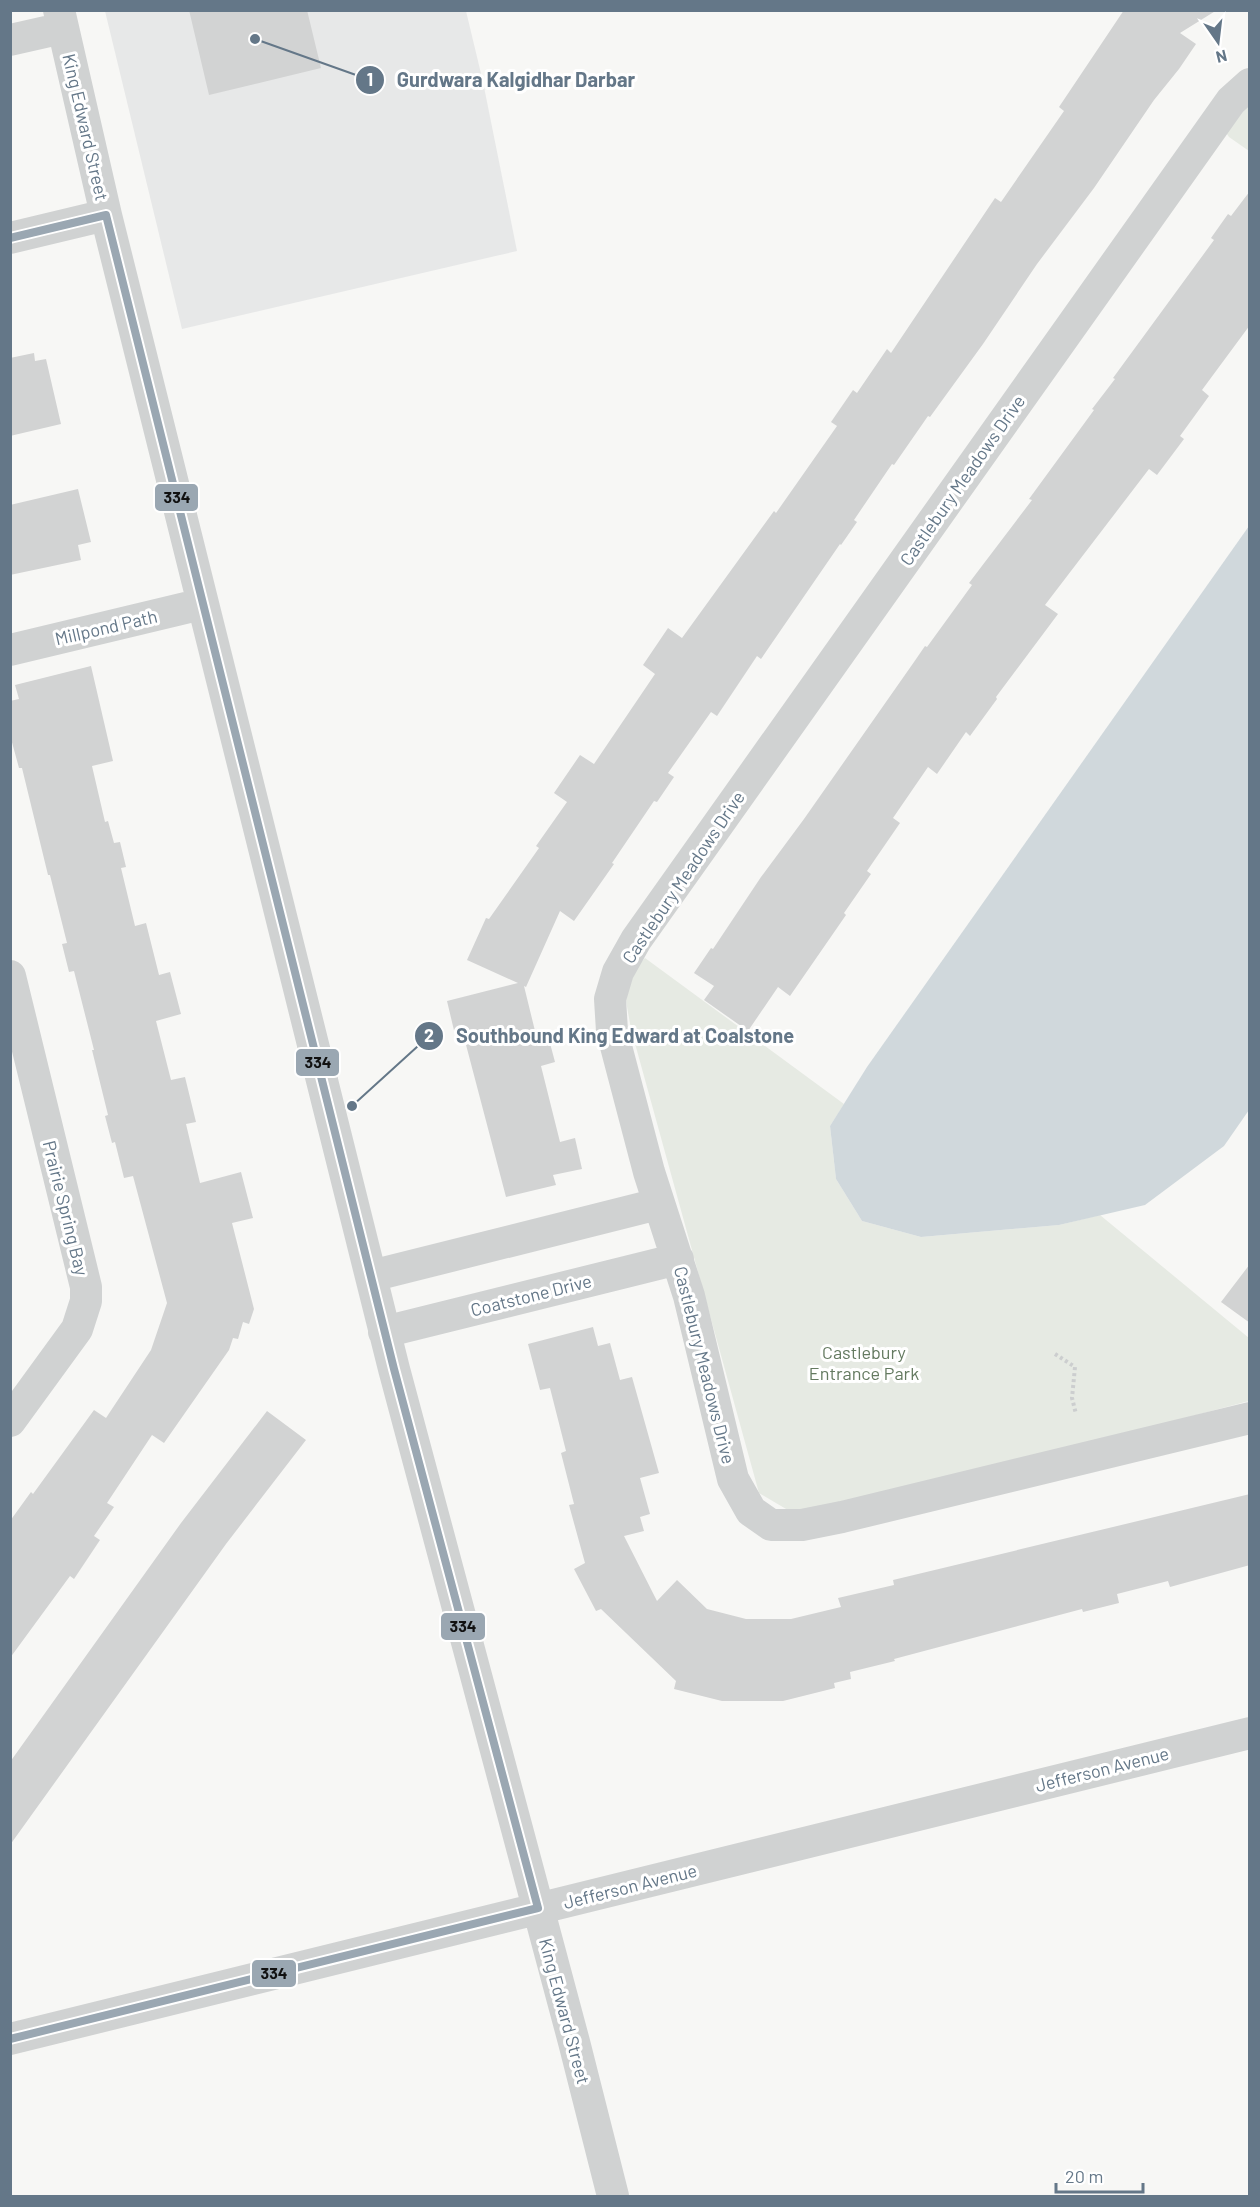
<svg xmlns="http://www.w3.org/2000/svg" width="1260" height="2207" viewBox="0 0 1260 2207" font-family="Barlow,sans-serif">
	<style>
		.built { fill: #e7e8e8 }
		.green { fill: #e6eae3 }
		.water { fill: #d0d8dc }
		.building { fill: #d2d3d3 }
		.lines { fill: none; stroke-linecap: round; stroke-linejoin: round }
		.path { stroke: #cccecf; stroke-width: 4; stroke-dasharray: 3 3; stroke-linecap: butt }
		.minor { stroke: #d0d2d2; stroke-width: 32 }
		.bus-1-casing { stroke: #fff; stroke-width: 12 }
		.bus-1 { stroke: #9aa7b2; stroke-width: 8 }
		.labels { text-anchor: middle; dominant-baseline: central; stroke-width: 6; stroke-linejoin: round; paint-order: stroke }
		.street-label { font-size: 18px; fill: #647788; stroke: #fff }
		.park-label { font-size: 18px; fill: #647a60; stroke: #fff }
		.leader { fill: none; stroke: #647788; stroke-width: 2 }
		.callout-dot { fill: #647788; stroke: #fff; stroke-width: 2 }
		.mark-label { font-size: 18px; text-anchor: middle; font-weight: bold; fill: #fff }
		.callout-label { font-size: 20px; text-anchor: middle; font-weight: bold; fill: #647788; stroke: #fff; stroke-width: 6; stroke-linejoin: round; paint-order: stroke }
		.line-badge { stroke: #fff; stroke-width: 2 }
		.pale-badge-label { font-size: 16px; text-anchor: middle; font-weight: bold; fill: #111 }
	</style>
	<rect width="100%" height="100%" fill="#f7f7f5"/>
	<!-- built -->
	<path class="built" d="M105,11H466L483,82L517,251L182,329Z"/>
	<!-- green -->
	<path class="green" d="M1249,97V151L1229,137L1220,124Z
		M645,958L844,1104L830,1126L836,1179L862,1221L921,1237L1059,1225L1100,1215L1249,1338V1401L803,1519L759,1493L631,1029L626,1001L631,973Z"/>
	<!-- water -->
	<path class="water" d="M1249,526V1110L1224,1146L1145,1205L1059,1225L921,1237L862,1221L836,1179L830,1126L867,1067Z"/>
	<!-- building -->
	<path class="building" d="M189,10H307L321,68L209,95Z
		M1124,10H1217L1180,33L1196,44L1179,69L1154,100L1094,188L1037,264L983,344L930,417L928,416L894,465L892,464L854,520L857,522L841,545L840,544L761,659L757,656L717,716L711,712L668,773L674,777L657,802L654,801L612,863L614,864L574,921L560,911L526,987L524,986L536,1035L547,1032L555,1062L541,1066L560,1142L575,1138L582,1169L553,1175L556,1185L506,1197L465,1041L457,1043L447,1001L518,983L467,960L486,918L489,919L539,848L536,846L567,802L554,793L580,755L594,764L655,674L643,665L668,628L682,638L774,511L776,513L837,426L831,422L853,390L857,393L887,349L891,353L995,198L1001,202L1064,111L1059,107Z
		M1250,191V325L1202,390L1209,396L1180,436L1184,439L1157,475L1149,469L1045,605L1058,614L996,697L997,699L970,736L966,732L937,774L928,767L893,818L900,823L867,871L871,874L844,913L846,915L790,996L778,987L748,1031L704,1000L714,986L694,973L711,948L713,949L761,877L804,819L914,662L925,646L927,647L972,585L969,583L1032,500L1029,499L1094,410L1092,409L1115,379L1113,378L1214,240L1211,238L1228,214L1231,216Z
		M34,353L35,361L46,359L61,424L10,436V358Z
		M78,489L91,542L78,545L81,560L10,575V505Z
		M91,666L113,761L92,766L105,822L108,821L114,843L120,842L126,867L121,868L135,926L146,923L159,975L170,972L181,1014L156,1021L171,1080L185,1077L196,1122L186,1124L200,1183L241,1172L253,1218L232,1223L254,1309L249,1324L243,1322L238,1339L233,1338L229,1350L164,1443L152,1435L107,1503L114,1507L94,1536L100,1540L74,1579L70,1576L10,1658V1521L31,1492L33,1494L94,1410L106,1418L151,1350L167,1303L133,1176L124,1178L115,1142L112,1143L105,1116L108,1115L92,1050H94L74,971L69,972L62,944L67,943L50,875H48L22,768H19L10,735V701L19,699L15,685Z
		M1250,1264V1323L1221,1302Z
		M593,1327L598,1346L610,1343L620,1380L632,1377L659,1473L640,1478L650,1514L640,1517L644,1531L624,1536L657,1601L677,1580L707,1609L746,1619H791L841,1607L838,1598L894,1585L893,1580L1250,1494V1565L1170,1587L1168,1581L1117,1594L1119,1603L1083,1612L1082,1609L894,1659L895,1661L850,1672L851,1679L834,1683L835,1688L783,1701H722L674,1689L676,1681L601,1609L596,1611L574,1569L585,1563L569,1505L574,1504L561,1453L566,1451L550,1388L540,1390L528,1344Z
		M267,1411L306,1440L226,1544L10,1845V1762L181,1523Z"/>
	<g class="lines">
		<!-- path -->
		<path class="path" d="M1055,1354L1075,1367L1072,1398L1076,1414"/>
		<!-- minor -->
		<path class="minor" d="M59,10L106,215L394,1369L574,2042L613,2196
			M10,40L63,28
			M1250,84L1231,101L636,940L618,972L610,999L612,1031L649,1172L689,1296L733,1479L751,1511L771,1525H802L842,1517L1250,1418
			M10,238L106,215
			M10,650L202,604
			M10,976L86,1287V1301L77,1329L10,1421
			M371,1276L658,1204
			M384,1332L678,1259
			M10,2039L1250,1733"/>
		<defs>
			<path id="bus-1" d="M106,215L394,1369L538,1908
				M10,238L106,215
				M10,2039L538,1908"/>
		</defs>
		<!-- bus-1 casing -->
		<use href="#bus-1" class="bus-1-casing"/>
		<!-- bus-1 -->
		<use href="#bus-1" class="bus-1"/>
	</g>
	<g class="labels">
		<!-- street labels -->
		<g class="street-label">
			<text transform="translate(86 127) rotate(77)">King Edward Street</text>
			<text transform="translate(962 480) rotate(-55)">Castlebury Meadows Drive</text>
			<text transform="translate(106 627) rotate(-13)">Millpond Path</text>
			<text transform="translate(683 877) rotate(-56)">Castlebury Meadows Drive</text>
			<text transform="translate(66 1208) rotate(76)">Prairie Spring Bay</text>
			<text transform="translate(531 1295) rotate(-14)">Coatstone Drive</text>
			<text transform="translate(705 1365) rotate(76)">Castlebury Meadows Drive</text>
			<text transform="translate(1102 1769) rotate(-14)">Jefferson Avenue</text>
			<text transform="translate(630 1886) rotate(-14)">Jefferson Avenue</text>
			<text transform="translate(565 2011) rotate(75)">King Edward Street</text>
		</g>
		<!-- park labels -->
		<g class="park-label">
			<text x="864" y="1352">Castlebury<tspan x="864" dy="21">Entrance Park</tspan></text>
		</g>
	</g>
	<!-- callouts -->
	<path class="leader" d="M255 39L370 80M352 1106L429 1036"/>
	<g class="callout-dot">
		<circle cx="255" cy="39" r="6"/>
		<circle cx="352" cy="1106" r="6"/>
		<circle cx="370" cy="80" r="15"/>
		<circle cx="429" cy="1036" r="15"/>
	</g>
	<g class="mark-label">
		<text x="370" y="86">1</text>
		<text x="429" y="1042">2</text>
	</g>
	<g class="callout-label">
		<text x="516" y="87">Gurdwara Kalgidhar Darbar</text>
		<text x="625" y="1043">Southbound King Edward at Coalstone</text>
	</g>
	<g class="line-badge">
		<rect x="154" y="483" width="45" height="29" rx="6" fill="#9aa7b2"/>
		<rect x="295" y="1048" width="45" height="29" rx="6" fill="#9aa7b2"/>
		<rect x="440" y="1612" width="46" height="29" rx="6" fill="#9aa7b2"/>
		<rect x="251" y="1959" width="46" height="29" rx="6" fill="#9aa7b2"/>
	</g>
	<g class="pale-badge-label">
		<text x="177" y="503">334</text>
		<text x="318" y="1068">334</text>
		<text x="463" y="1632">334</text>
		<text x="274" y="1979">334</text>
	</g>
	<!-- border -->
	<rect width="1260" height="2207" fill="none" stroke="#647788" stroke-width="24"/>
	<!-- north arrow -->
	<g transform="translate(1218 42) rotate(166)" stroke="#ffffff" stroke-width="4.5" paint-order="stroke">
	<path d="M0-4.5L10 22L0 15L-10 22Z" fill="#647788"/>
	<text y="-9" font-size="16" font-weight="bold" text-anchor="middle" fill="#647788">N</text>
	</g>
	<!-- scale -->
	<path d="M1056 2183v9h87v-9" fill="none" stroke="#647788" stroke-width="3"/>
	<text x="1065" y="2183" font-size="18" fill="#647788" stroke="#ffffff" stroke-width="4.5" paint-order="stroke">20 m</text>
</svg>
